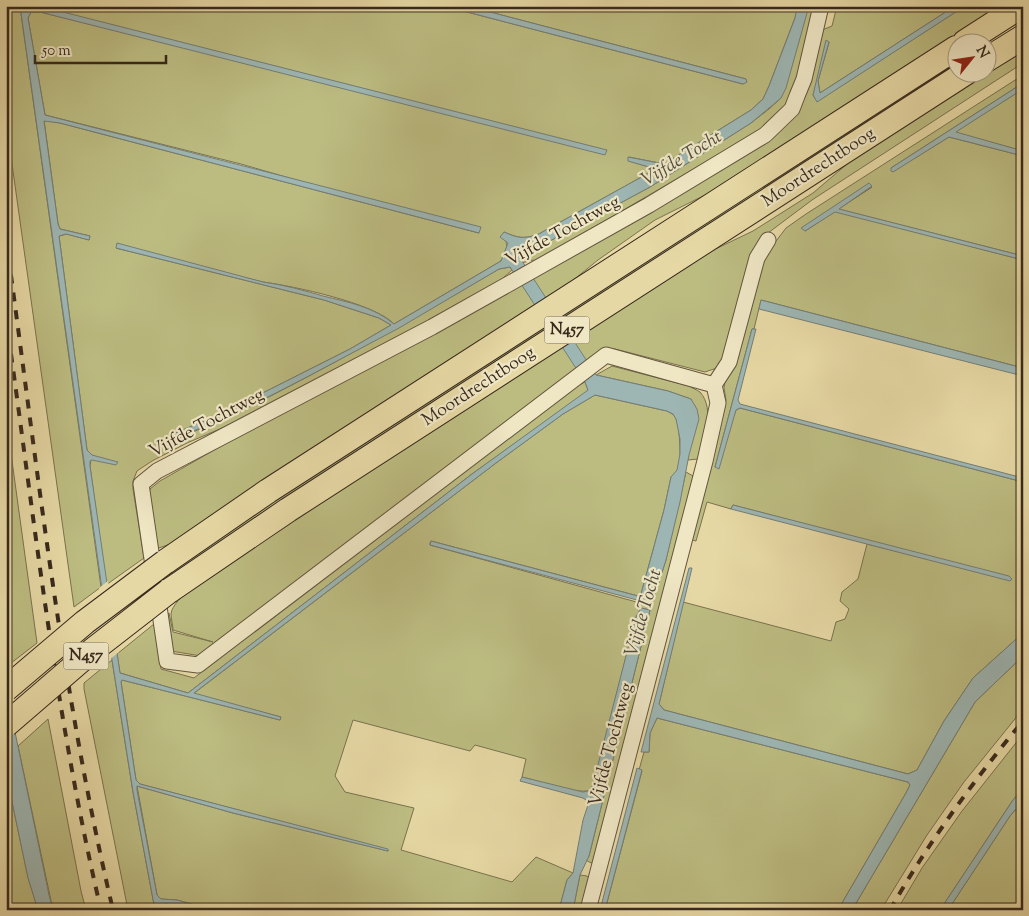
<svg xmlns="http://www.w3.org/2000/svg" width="1029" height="916" viewBox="0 0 1029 916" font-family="'Sorts Mill Goudy',serif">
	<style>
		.green { fill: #bcbc81; stroke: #7a724f }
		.water { fill: #9db6b3; stroke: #747e77 }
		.pier { fill: #e6d8a4 }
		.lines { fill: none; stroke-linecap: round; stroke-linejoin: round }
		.minor-casing { stroke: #63553f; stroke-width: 17 }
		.primary-casing { stroke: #37291d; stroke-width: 26 }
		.minor { stroke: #efe6c4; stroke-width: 15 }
		.primary { stroke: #e6d8a4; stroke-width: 24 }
		.rail { stroke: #37291d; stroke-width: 4; stroke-dasharray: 9 9; stroke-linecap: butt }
		.primary-bridge-casing { stroke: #37291d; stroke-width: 26; stroke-linecap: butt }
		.primary-bridge { stroke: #e6d8a4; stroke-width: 24 }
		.labels { text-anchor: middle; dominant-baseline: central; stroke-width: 4.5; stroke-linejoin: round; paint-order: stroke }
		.shield { fill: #efe6c4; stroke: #6e624f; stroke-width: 1 }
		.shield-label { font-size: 16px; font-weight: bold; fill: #37291d }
		.street-label { font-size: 18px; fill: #37291d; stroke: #efe6c4 }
		.water-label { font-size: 19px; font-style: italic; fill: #504c42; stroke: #efe6c4 }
	</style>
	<rect width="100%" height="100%" fill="#e6d8a4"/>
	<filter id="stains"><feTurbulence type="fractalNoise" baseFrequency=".004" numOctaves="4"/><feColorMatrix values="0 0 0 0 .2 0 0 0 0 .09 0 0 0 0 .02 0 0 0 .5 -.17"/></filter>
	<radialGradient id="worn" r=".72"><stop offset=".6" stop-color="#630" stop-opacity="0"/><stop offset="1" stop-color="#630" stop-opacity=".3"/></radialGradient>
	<!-- green -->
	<path class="green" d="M6,6H20L101,587L74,607L6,121Z
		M37,6H444L743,84L746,79L467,6H801L795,18L769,86L763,99L751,110L664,164L629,157V161L656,169L537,235C522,239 518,238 504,232C507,249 509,245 501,261L394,324C374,303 293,286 263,282L116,248L324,300L379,318L391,325L350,349L221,414L173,434L177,439C195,430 215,424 233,415C324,370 412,320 499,269L510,267L512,270L503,278V281L236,422L187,443L152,461L137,471L133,481V489L144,558L106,585L90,466L92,455L87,450L59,236L67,234L89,240L90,236L60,229L58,224L44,120L60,123L479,233L241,164L45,115L28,18L31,12H40L607,151Z
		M802,6H818L793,91L786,104L772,120L758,131L537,261L532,260L522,263L520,258L522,256L650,187L751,123L769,109L781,98Z
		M837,6H955L820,93L818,81L829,42L813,95L817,101L965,6H1003L719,188L655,220L598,260L566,286L173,543L156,549L148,497L150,489L160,481L788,122L822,30L832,26Z
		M1023,49V63L812,200L764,236L726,355L717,368L705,372L615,349L603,350L589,358L201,656L171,651L166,616L169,613L173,632L213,642L173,630C173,625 171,619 171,614C172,598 214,572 227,563L705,254L753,231L813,193L853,159Z
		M956,59V68L168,580L167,572L216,537Z
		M1023,75V83L891,168L893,171L949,137L1023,156V256L838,209L872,187L805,231L835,211L1023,260V368L761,300L754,329H752L715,467L736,410L740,408L1023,482V633L973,678L944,721L917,770L908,774L664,710L659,704L683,602L831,641L836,622L845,619L849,609L840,601L842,592L858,579L867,544L1010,580L1012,579L733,505L731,509L707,502L696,541L688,539L711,463L726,400L724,388L725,380L760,262L786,228L806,214Z
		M1023,89V151L956,133V131Z
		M612,366L689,386C692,388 697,390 700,392C716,410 703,440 698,459L688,460L691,399L668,391L596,375Z
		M585,382L588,390L584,394L472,474L188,693L120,673L117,654L154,624L161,669L194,678L569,390Z
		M595,395L667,411C669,412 672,414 674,415C681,424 680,459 680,471L671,477L664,510L641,594L638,596L431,541L430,543V545L651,606L666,560L686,472L693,476L694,482L594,861L591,863L586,860L589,856L650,610L641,608L636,617L594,784L588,791C572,793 539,781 522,777L526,759L475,745L470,751L353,720L335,776L345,792L414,808L401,850L512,882L536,857L573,873L567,880L559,910H213L177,900L161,899L157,895L137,786L233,813L388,851V850L140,784L136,780L121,682L122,680L280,720L281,717L193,694L496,463L563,414Z
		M6,417L37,643L6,667Z
		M1023,656V709L964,782L927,835L881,910H852L975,702Z
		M112,660L133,792L155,910H128L84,689V683Z
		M657,718L908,782L910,785L906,793L838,910H605L642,771L639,770L644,752H649L650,733Z
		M48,719L81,891L86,910H53L18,746Z
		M1023,734V789L1013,800L940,910H897L922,868L962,811Z
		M6,773L28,877L38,910H6Z
		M1020,808L1023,809V910H948L1010,816L1015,810Z
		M580,875L587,876L590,879L584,910H573Z"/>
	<!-- water -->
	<path class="water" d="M20,6H37L59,11L607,150L605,155L40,12H31L28,18L45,115L481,227L479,233L60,123L44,121L58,224L60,229L90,236L89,240L66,234L59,236L87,450L92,455L118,462L116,465L92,460L90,461V466L120,673L188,693L472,474L588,390L585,382L510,267L499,269L399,328L305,378L231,416L173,439V434L221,414L350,349L391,325L379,318L324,300L116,248L117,243L263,282C284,285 303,290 323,296C348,302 374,307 394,324L501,261L508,243L500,237L504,232C518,238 522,239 537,235L656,169L628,161V157L664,164L751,110L763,99L769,86L795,18L797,6H809L786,88L781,98L751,123L650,187L522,256L520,258L596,375L668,391L691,399L697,409L699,419L689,455L680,502L666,560L651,606L637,600L430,545L431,541L638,596L641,594L664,510L671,477L677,470L680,454V439L676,419L673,414L667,411L595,395L563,414L496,463L194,693L281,717L280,720L122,680L121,682L136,780L140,784L388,849V851L233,813L137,786V790L157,895L161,899L177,900L213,910H194L167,904L161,905L162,910H155L133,792L112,660Z
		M444,6H467L746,79L747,82L743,84Z
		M955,6H965L817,102L813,95L826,40L829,42L818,81L820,93Z
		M1023,83V89L956,132L1023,151V156L949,137L893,172L891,171V168Z
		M869,183L872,186L839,209L1023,256V260L835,212L805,231L801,228Z
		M761,300L1023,368V376L759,309Z
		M752,329H756L738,400L740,404L1023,478V482L740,408L736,410L719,469L715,467Z
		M733,505L1009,576L1012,579L1010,581L731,509Z
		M689,568H692L659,704L664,710L908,774L917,770L944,721L973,678L1023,633V656L975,702L852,910H838L906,793L910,785L908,782L657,718L650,733L649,752H641Z
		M641,608L650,610L589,856L580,875L573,910H559L567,880L573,873L583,820L589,802L583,798L520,781L522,777L583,792L588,791L592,788L636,617Z
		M6,689L49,895L53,910H38L28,878L6,773Z
		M637,768L642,770L605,910H600Z
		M1023,789V809L1015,810L1010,816L948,910H940L1013,800Z"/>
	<!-- pier -->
	<path class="pier" d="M108,581L119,652L109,660L99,588Z"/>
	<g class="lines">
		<defs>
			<path id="minor" d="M714,385L729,362L757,258L768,240
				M588,910L705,461L718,403L714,385L606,355L198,665L167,661L141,484L157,471L432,327L649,205L765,135L792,109L797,96L804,79L821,6"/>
			<path id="primary" d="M965,42L1021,6
				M986,60L1023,37
				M165,562L268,491L956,48
				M169,591L288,510L967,72"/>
		</defs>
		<!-- minor casing -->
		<use href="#minor" class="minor-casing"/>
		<!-- primary casing -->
		<use href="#primary" class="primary-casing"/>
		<!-- minor -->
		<use href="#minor" class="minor"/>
		<!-- primary -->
		<use href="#primary" class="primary"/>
		<!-- rail -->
		<path class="rail" d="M6,239C37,463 61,690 113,910
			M6,318C34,516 55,715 101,910
			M890,910C928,843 974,780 1023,721"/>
		<defs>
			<path id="primary-bridge" d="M6,689L85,622L165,562
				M6,725L93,650L169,591"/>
		</defs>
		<!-- primary-bridge casing -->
		<use href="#primary-bridge" class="primary-bridge-casing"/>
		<!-- primary-bridge -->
		<use href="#primary-bridge" class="primary-bridge"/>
	</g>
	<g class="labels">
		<!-- shield labels -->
		<g class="shield">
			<rect x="544.5" y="316.5" width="45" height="27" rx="4"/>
			<rect x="63.5" y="642.5" width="45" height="27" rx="4"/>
		</g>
		<g class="shield-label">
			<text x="567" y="330">N457</text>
			<text x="86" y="656">N457</text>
		</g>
		<!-- street labels -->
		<g class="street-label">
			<text transform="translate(819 168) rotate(-33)">Moordrechtboog</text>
			<text transform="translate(563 232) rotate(-29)">Vijfde Tochtweg</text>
			<text transform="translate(479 387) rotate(-33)">Moordrechtboog</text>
			<text transform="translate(207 424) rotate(-28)">Vijfde Tochtweg</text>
			<text transform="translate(612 745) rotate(-75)">Vijfde Tochtweg</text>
		</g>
		<!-- water labels -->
		<g class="water-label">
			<text transform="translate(682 159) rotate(-31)">Vijfde Tocht</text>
			<text transform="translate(644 613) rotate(-74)">Vijfde Tocht</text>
		</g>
	</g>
	<!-- margin -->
	<rect width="1029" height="916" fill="none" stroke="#e6d8a4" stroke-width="25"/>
	<rect x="8" y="8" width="1014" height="901" fill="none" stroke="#37291d" stroke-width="2.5"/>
	<rect x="12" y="12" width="1004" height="891" fill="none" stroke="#37291d"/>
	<!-- north arrow -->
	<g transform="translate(972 58) rotate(60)"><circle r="24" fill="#efe6c4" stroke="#a59a81"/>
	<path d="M0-4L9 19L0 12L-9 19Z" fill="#8f2418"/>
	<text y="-8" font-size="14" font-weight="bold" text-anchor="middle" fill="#37291d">N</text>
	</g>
	<!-- scale -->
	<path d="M35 55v8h131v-8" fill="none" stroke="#37291d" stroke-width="2.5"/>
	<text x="42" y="55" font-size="15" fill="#37291d" stroke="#efe6c4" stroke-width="4" paint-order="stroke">50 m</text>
	<rect width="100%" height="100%" filter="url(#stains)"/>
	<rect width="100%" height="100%" fill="url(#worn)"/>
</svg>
